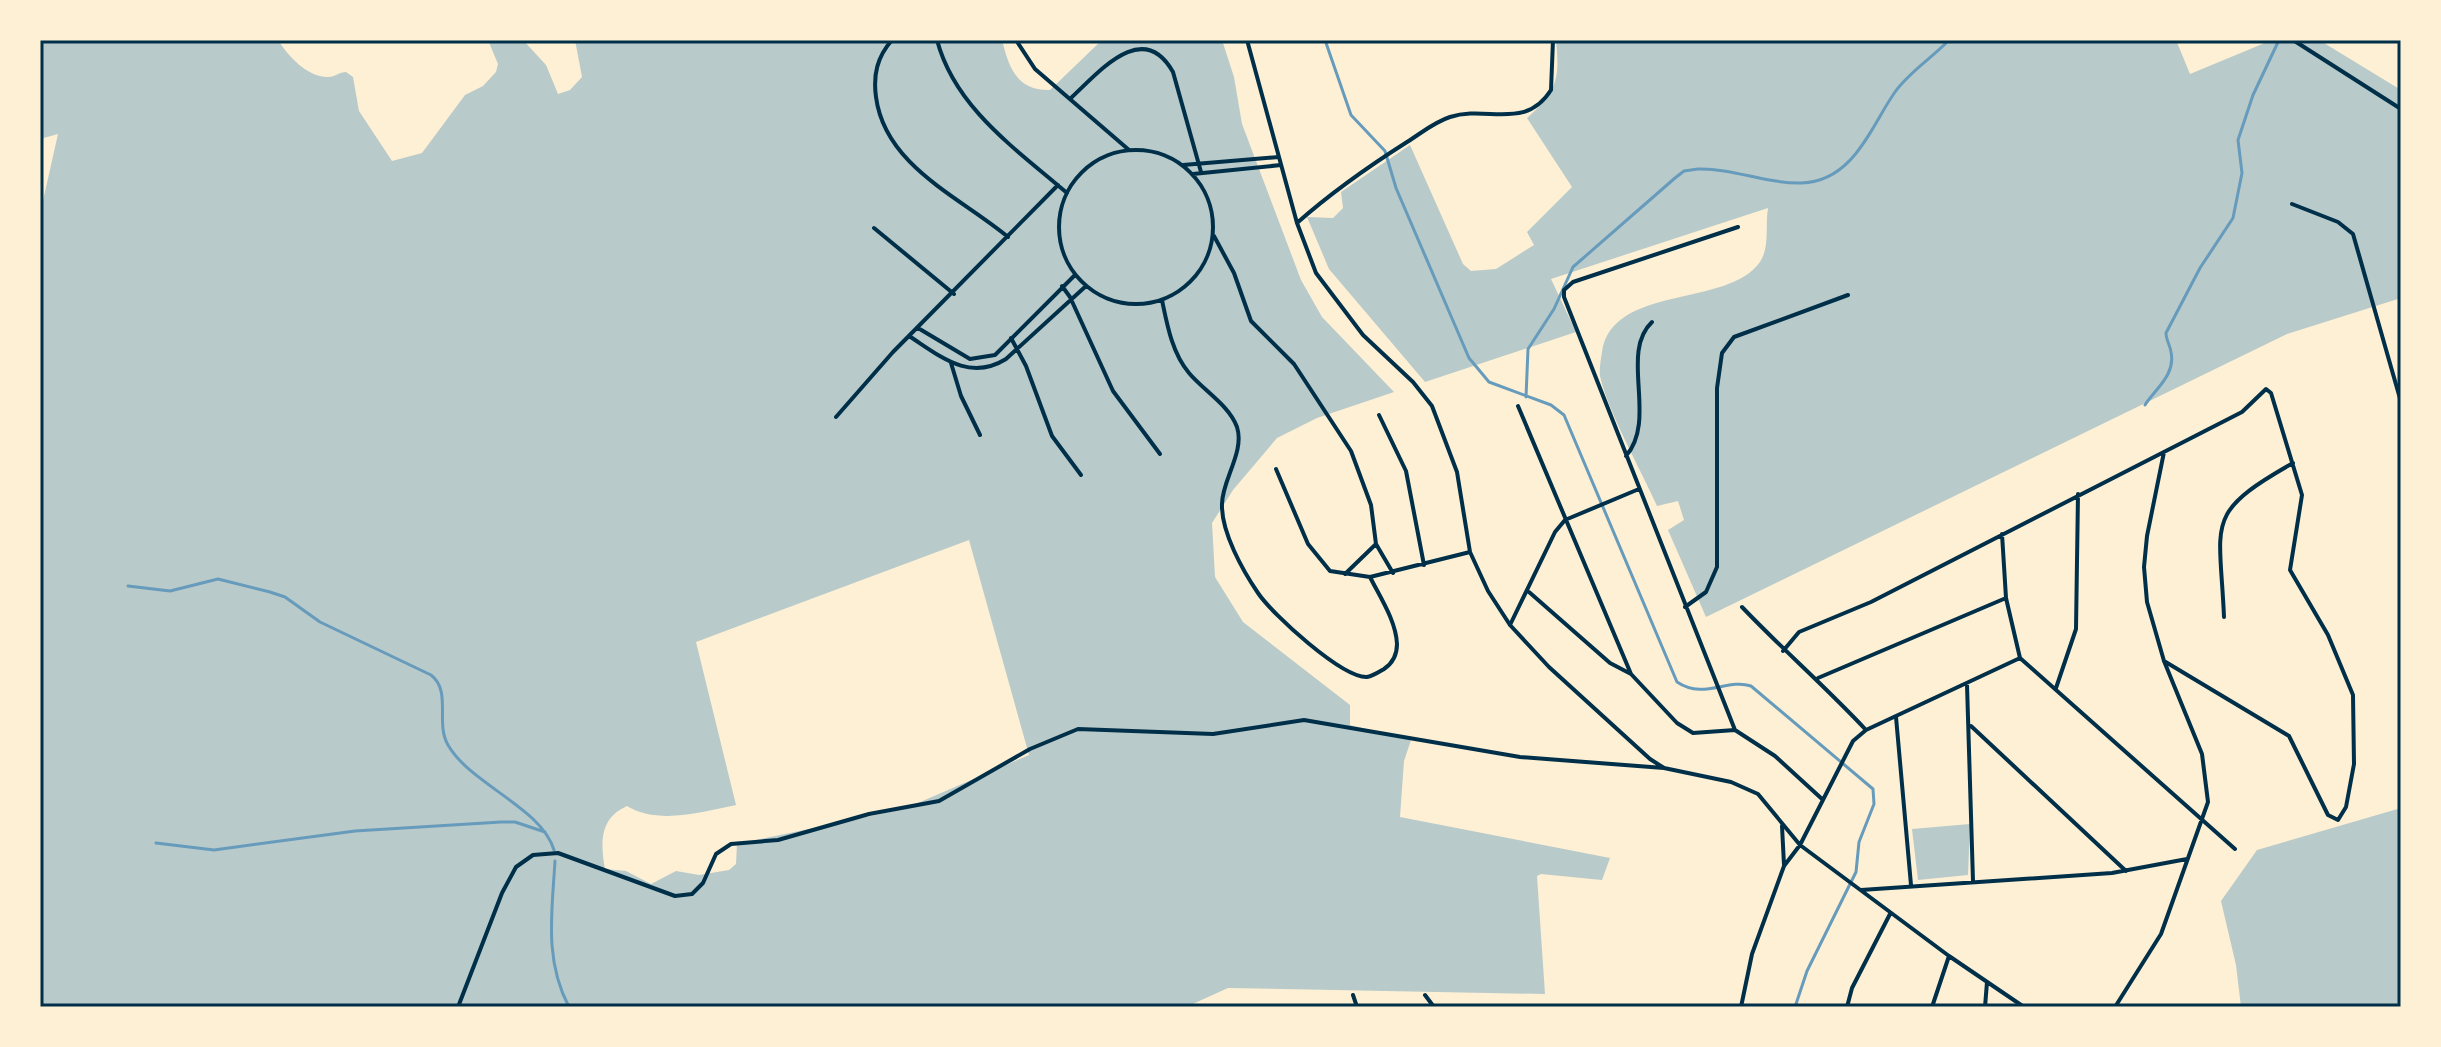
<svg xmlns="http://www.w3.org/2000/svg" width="2441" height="1047" viewBox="0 0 2441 1047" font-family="'Zilla Slab',serif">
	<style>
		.green { fill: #b9caca; fill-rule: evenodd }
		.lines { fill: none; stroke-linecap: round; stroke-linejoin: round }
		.stream { stroke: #669bbc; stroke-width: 3 }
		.minor { stroke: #003049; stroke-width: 4 }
		.neatline { fill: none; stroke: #003049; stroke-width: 3 }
	</style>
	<rect width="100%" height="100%" fill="#fdf0d5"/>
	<!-- green -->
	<path class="green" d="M40,40H278C288,56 308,78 329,77C334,77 340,72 346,72L353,77L359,111L392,161L422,153L465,95L483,86L496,72L498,64L488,40H523L546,65L558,94L570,90L582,77L575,40H1002C1009,68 1017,91 1050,90L1102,40H1222L1234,77L1242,124L1301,280L1322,317L1394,392L1317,418L1277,438L1233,490L1212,523L1215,577L1243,622L1350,705V725L1411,740L1404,761L1400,817L1610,858L1602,880L1541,874L1537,876L1545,994L1228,988L1186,1007H40V214L58,134L40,139ZM969,540L1029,755L904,809L737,844L736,864L729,870L699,875L676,871L651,884L626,871L605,869C600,842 600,818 627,806C658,825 702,812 736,805L696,642Z
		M1556,40H2176L2190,74L2272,40H2319L2401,90V298L2287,334L1706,617L1668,530L1684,520L1678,501L1657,506C1641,470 1608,412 1600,376C1599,369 1601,359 1602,352C1612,284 1728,308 1760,262C1770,247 1765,225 1768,208L1551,279L1576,332L1425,382L1329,269L1307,217L1333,218L1343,208L1341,192L1410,145L1463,264L1471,271L1496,269L1534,245L1527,232L1572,187L1527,118C1557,92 1560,79 1556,40Z
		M2401,808V1007H2241L2236,965L2221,901L2257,850Z
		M1970,824L1968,875L1918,880L1912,829Z"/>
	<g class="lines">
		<!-- stream -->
		<path class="stream" d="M1325,40L1351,115L1385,151L1396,188L1469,358L1489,382L1551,405L1564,415L1677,682C1704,700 1727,678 1751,686L1873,789L1874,804L1859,842L1856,872L1807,971L1795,1007
			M1526,397L1528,349L1554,309L1573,267L1675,178L1684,171L1698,169C1733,168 1767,184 1802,183C1854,181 1871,126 1895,92C1909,72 1932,58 1949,40
			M2145,405C2155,389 2176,375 2171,352C2170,345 2166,340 2166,333L2200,268L2233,218L2242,173L2238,140L2253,95L2279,40
			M128,586L170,591L218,579L270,592L285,597L320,622L431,675C452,691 435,723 448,745C471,785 541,807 554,850
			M156,843L214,850L355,831L501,822H515L545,832
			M555,861C552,912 544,960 569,1007"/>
		<!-- minor -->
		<path class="minor" d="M892,40C877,57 873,75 876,97C885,166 960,197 1008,237
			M937,40C955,108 1016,149 1067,193
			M1016,40L1035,69L1129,150
			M1247,40L1297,223L1316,273L1363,335L1413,382L1432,406L1457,472L1470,552L1488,591L1510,625L1549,667L1650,759L1664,768L1731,782L1758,794L1800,845L1949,956L2024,1007
			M2293,40L2401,109
			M1072,97C1100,71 1143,19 1173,72L1201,172
			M1059 227a77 77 0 1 1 154 0a77 77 0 1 1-154 0Z
			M1183,165L1279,157
			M1193,174L1281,165
			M2292,204L2338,222L2353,234L2401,402
			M1297,223C1333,191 1366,168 1407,142C1420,134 1434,122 1450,117C1487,105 1525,131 1551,90L1553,40
			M1738,227L1573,282L1564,290V297L1735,730L1775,756L1822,799
			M874,228L954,294
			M1214,236L1234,273L1251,321L1294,364L1351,451L1371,505L1376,544L1345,574
			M1062,286L1070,297L1113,391L1160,454
			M1162,300C1167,324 1172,353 1189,373C1203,390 1229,405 1237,427C1245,452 1222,480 1222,504C1221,532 1243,571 1258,593C1272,614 1342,678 1367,677C1373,676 1379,672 1384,669C1393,663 1397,655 1397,644C1396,621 1380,597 1370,577
			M918,328L970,359L995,355L1075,275
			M909,336C940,356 969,382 1006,359L1086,286
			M1011,338L1026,366L1052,436L1081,475
			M951,363L961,396L980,435
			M1518,406L1631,674
			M1379,415L1406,471L1424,565
			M836,417L893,352L1058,185
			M1626,456C1658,419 1619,353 1652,322
			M1276,469L1308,544L1330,571L1370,577L1470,552
			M2002,534L2006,598L2020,658
			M1376,544L1393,573
			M1529,592L1610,663L1631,674L1677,723L1693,733L1735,730
			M1685,607L1706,592L1717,567V388L1722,353L1734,337L1848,295
			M1742,607C1782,649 1826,687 1866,730
			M2224,617C2220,521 2203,514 2293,463
			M1510,625L1555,532L1565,520L1639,489
			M1783,651L1799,632L1871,602L2242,412L2266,389L2271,393L2302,495L2290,570L2328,635L2353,695L2354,764L2346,807L2338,820L2328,815L2289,736L2164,661
			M2020,658L2235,849
			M1818,678L2006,598
			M1967,685L1973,881
			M2056,688L2076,629L2078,494
			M1896,717L1911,885
			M1971,726L2126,871
			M1782,826L1784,865
			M1861,890L2112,873L2187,859
			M1353,995L1357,1007
			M1425,995L1434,1007
			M458,1007L502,893L516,867L533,855L558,853L675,896L692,894L703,883L716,854L731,844L778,840L869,814L939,801L1030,749L1078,729L1213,734L1304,720L1520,757L1664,768
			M1741,1007L1752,954L1784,866L1800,845L1853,741L1866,730L2020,658
			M1847,1007L1852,988L1890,914
			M1932,1007L1949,956
			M1985,1007L1987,982
			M2115,1007L2161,934L2208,802L2202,754L2164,661L2147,602L2144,567L2147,536L2164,452"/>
	</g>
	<!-- border -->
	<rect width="2441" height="1047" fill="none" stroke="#fdf0d5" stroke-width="84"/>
	<rect x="42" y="42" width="2357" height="963" class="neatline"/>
</svg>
